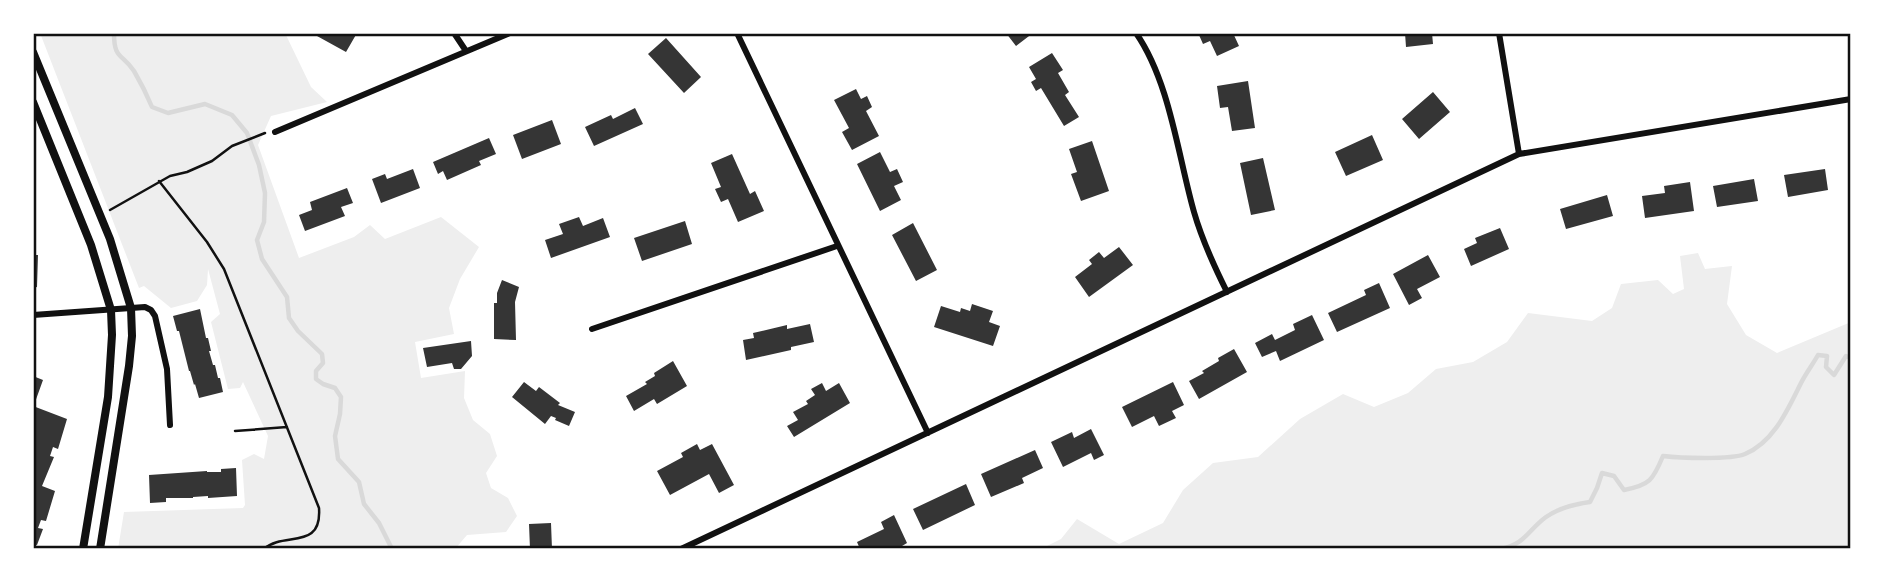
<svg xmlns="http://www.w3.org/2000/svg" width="1884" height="582" viewBox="0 0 1884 582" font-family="'Asap Condensed',sans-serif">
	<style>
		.green { fill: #eee }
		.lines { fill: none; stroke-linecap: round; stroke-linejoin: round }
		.stream { stroke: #d9d9d9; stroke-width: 4.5 }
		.building { fill: #353535 }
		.path { stroke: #111; stroke-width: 2.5 }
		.minor { stroke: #111; stroke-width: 6 }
		.tertiary { stroke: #111; stroke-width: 8 }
		.neatline { fill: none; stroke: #111; stroke-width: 2.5 }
	</style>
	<rect width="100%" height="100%" fill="#fff"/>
	<!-- green -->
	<path class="green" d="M40,33H285L311,87L327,102L271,116L258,145L299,258L354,237L370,225L385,239L441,217L479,247L460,279L449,308L454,334L415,342L421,378L465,371L464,398L473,420L490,434L497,456L486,473L491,488L508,498L517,516L506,532L467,535L455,549H118L124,512L243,508L245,505L242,460L254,454L264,459L268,436L243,382L240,388L228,389L211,322L220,314L208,269L207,285L197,301L171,308L144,286L139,288Z
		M1698,253L1705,269L1732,266L1727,304L1746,335L1777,353L1851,322V549H1041L1061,539L1077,519L1119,544L1163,523L1183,490L1213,463L1258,457L1300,419L1343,394L1374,407L1408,393L1436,369L1473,362L1507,342L1528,313L1592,321L1612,308L1621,284L1658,280L1673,294L1684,289L1680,256Z"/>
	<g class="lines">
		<!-- stream -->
		<path class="stream" d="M114,33C114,60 122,53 134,71C141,83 147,95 152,107L168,113L205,104L232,115L247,133L259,165L265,193L264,222L257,240L262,259L287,297L289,318L298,331L322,354L323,363L316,371V379L323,384L335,388L341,397L340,414L335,436L338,459L359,482L364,504L379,523L392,549
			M1500,549C1525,545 1528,530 1546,517C1559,508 1575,504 1590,502L1597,488L1602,473L1614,476L1624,490C1650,485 1653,480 1663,456C1679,458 1731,460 1745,454C1774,442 1788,409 1801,383C1806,373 1813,364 1818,355L1827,356L1826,367L1834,375L1846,356L1851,358"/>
	</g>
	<!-- building -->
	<path class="building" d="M319,33H357L346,52L317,36Z
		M1006,33H1033L1016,46Z
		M1202,33H1233L1239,46L1217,56L1210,41L1203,44L1199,35Z
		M1405,33H1432L1433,44L1406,47Z
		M666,38L701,77L684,93L648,54Z
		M1052,53L1063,70L1058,73L1069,92L1065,95L1079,117L1064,126L1041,88L1036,91L1031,82L1036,79L1029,67Z
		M1248,81L1255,128L1232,131L1228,107L1220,108L1217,86Z
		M856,89L861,99L867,96L872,107L866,111L879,136L852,150L842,132L849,128L834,100Z
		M1433,92L1450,112L1419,139L1402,119Z
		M635,108L643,124L594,146L585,127L611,115L613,119Z
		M552,120L561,144L522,159L513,135Z
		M1372,135L1383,160L1346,176L1335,152Z
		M489,138L496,154L479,161L481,165L447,180L443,171L438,174L433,162Z
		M1092,141L1109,191L1081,201L1071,174L1077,172L1069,149Z
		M880,152L890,172L897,169L903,182L894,186L901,200L880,211L857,164Z
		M732,154L750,194L755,191L764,211L738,222L728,199L721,202L715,189L721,187L711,163Z
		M1263,158L1275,210L1251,215L1240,163Z
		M413,169L420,188L381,203L372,179L385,174L387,179Z
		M1825,169L1828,190L1788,197L1784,175Z
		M1754,179L1758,201L1717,207L1713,186Z
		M1690,182L1694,211L1645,218L1642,196L1665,193L1664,186Z
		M347,188L353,203L341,207L345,216L305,231L299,215L312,210L310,202Z
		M1607,195L1613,216L1566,229L1560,209Z
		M579,217L583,226L603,218L610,237L551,258L545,240L563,234L559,224Z
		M685,221L692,244L642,261L634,238Z
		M913,223L937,270L916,281L892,235Z
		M1500,228L1509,249L1471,266L1464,249L1477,243L1475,238Z
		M1119,247L1133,265L1089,297L1075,277L1092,264L1089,260L1099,252L1104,258Z
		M33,255H38L37,287L33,288Z
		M1428,255L1440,277L1417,289L1422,298L1409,305L1393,274Z
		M502,280L519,287L515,302L516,340L494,339V303H497V293Z
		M1379,283L1390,308L1337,332L1328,313L1366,295L1364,290Z
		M972,304L993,311L989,322L1000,326L993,346L934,327L941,306L960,312L961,308L970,311Z
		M200,309L206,338H208L211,351H209L213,365H215L218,378H220L223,392L199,398L195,384L194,385L190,371H189L179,331H177L173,316Z
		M1312,315L1324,340L1280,361L1276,351L1262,357L1255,343L1272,334L1275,340L1295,330L1293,324Z
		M810,324L814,342L791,347V350L746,360L743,340L754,338L753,333L787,325V329Z
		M471,341L472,356L461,369H454L452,363L427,367L423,348Z
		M1234,349L1247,372L1199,399L1189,381L1204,373L1202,371L1219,361L1218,358Z
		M673,361L687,386L657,404L654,399L634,411L626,396L647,384L645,382L655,376L654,373Z
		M33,376L43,380L34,405H33Z
		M524,382L536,391L539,387L560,403L558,405L575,412L569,426L555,420L556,418L551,416L545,424L512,397Z
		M1173,382L1184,405L1172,411L1176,418L1159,426L1154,416L1132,427L1122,407Z
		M822,383L826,391L839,383L850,403L794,437L787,426L798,420L793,412L808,404L806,401L815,395L811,389Z
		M33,406L67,419L58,449L53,447L50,456L54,457L42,486L55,491L46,521L41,520L38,528L43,529L37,545L33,544Z
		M1091,429L1104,455L1094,460L1091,453L1063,467L1051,442L1072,432L1074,438Z
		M697,444L700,450L712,444L734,485L719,493L709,474L670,495L657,471L683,457L681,453Z
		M1035,450L1043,468L1022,478L1024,483L991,497L981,474Z
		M236,468L237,496L208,498V496L193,497V498H166V502L150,503L149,475L207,471V472H221V469Z
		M966,484L975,505L923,530L913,509Z
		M894,515L907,543L897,549H860L857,542L884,529L881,522Z
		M551,523L552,549H530L529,524Z"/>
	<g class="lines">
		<!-- path -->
		<path class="path" d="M159,181L207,242L224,269L319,508C322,551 284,531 264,549
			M110,210L170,176L187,172L212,161L232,146L265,133
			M235,431L287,427"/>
		<!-- minor -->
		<path class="minor" d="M454,33L466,51
			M737,33L928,433
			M1136,33C1170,82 1178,156 1194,212C1202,240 1214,266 1227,292
			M1499,33L1519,154
			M275,132L510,33
			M33,315L145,307L151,310L155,316L167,369L170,425
			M592,329L837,246
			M681,549L1519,154L1851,99"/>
		<!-- tertiary -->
		<path class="tertiary" d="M33,52L110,239L131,308L132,336L129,366L100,549
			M33,102L91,245L111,310L112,335L108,397L83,549"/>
	</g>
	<!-- border -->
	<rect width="1884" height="582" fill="none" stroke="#ffffff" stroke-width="70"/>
	<rect x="35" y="35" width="1814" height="512" class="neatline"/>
</svg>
